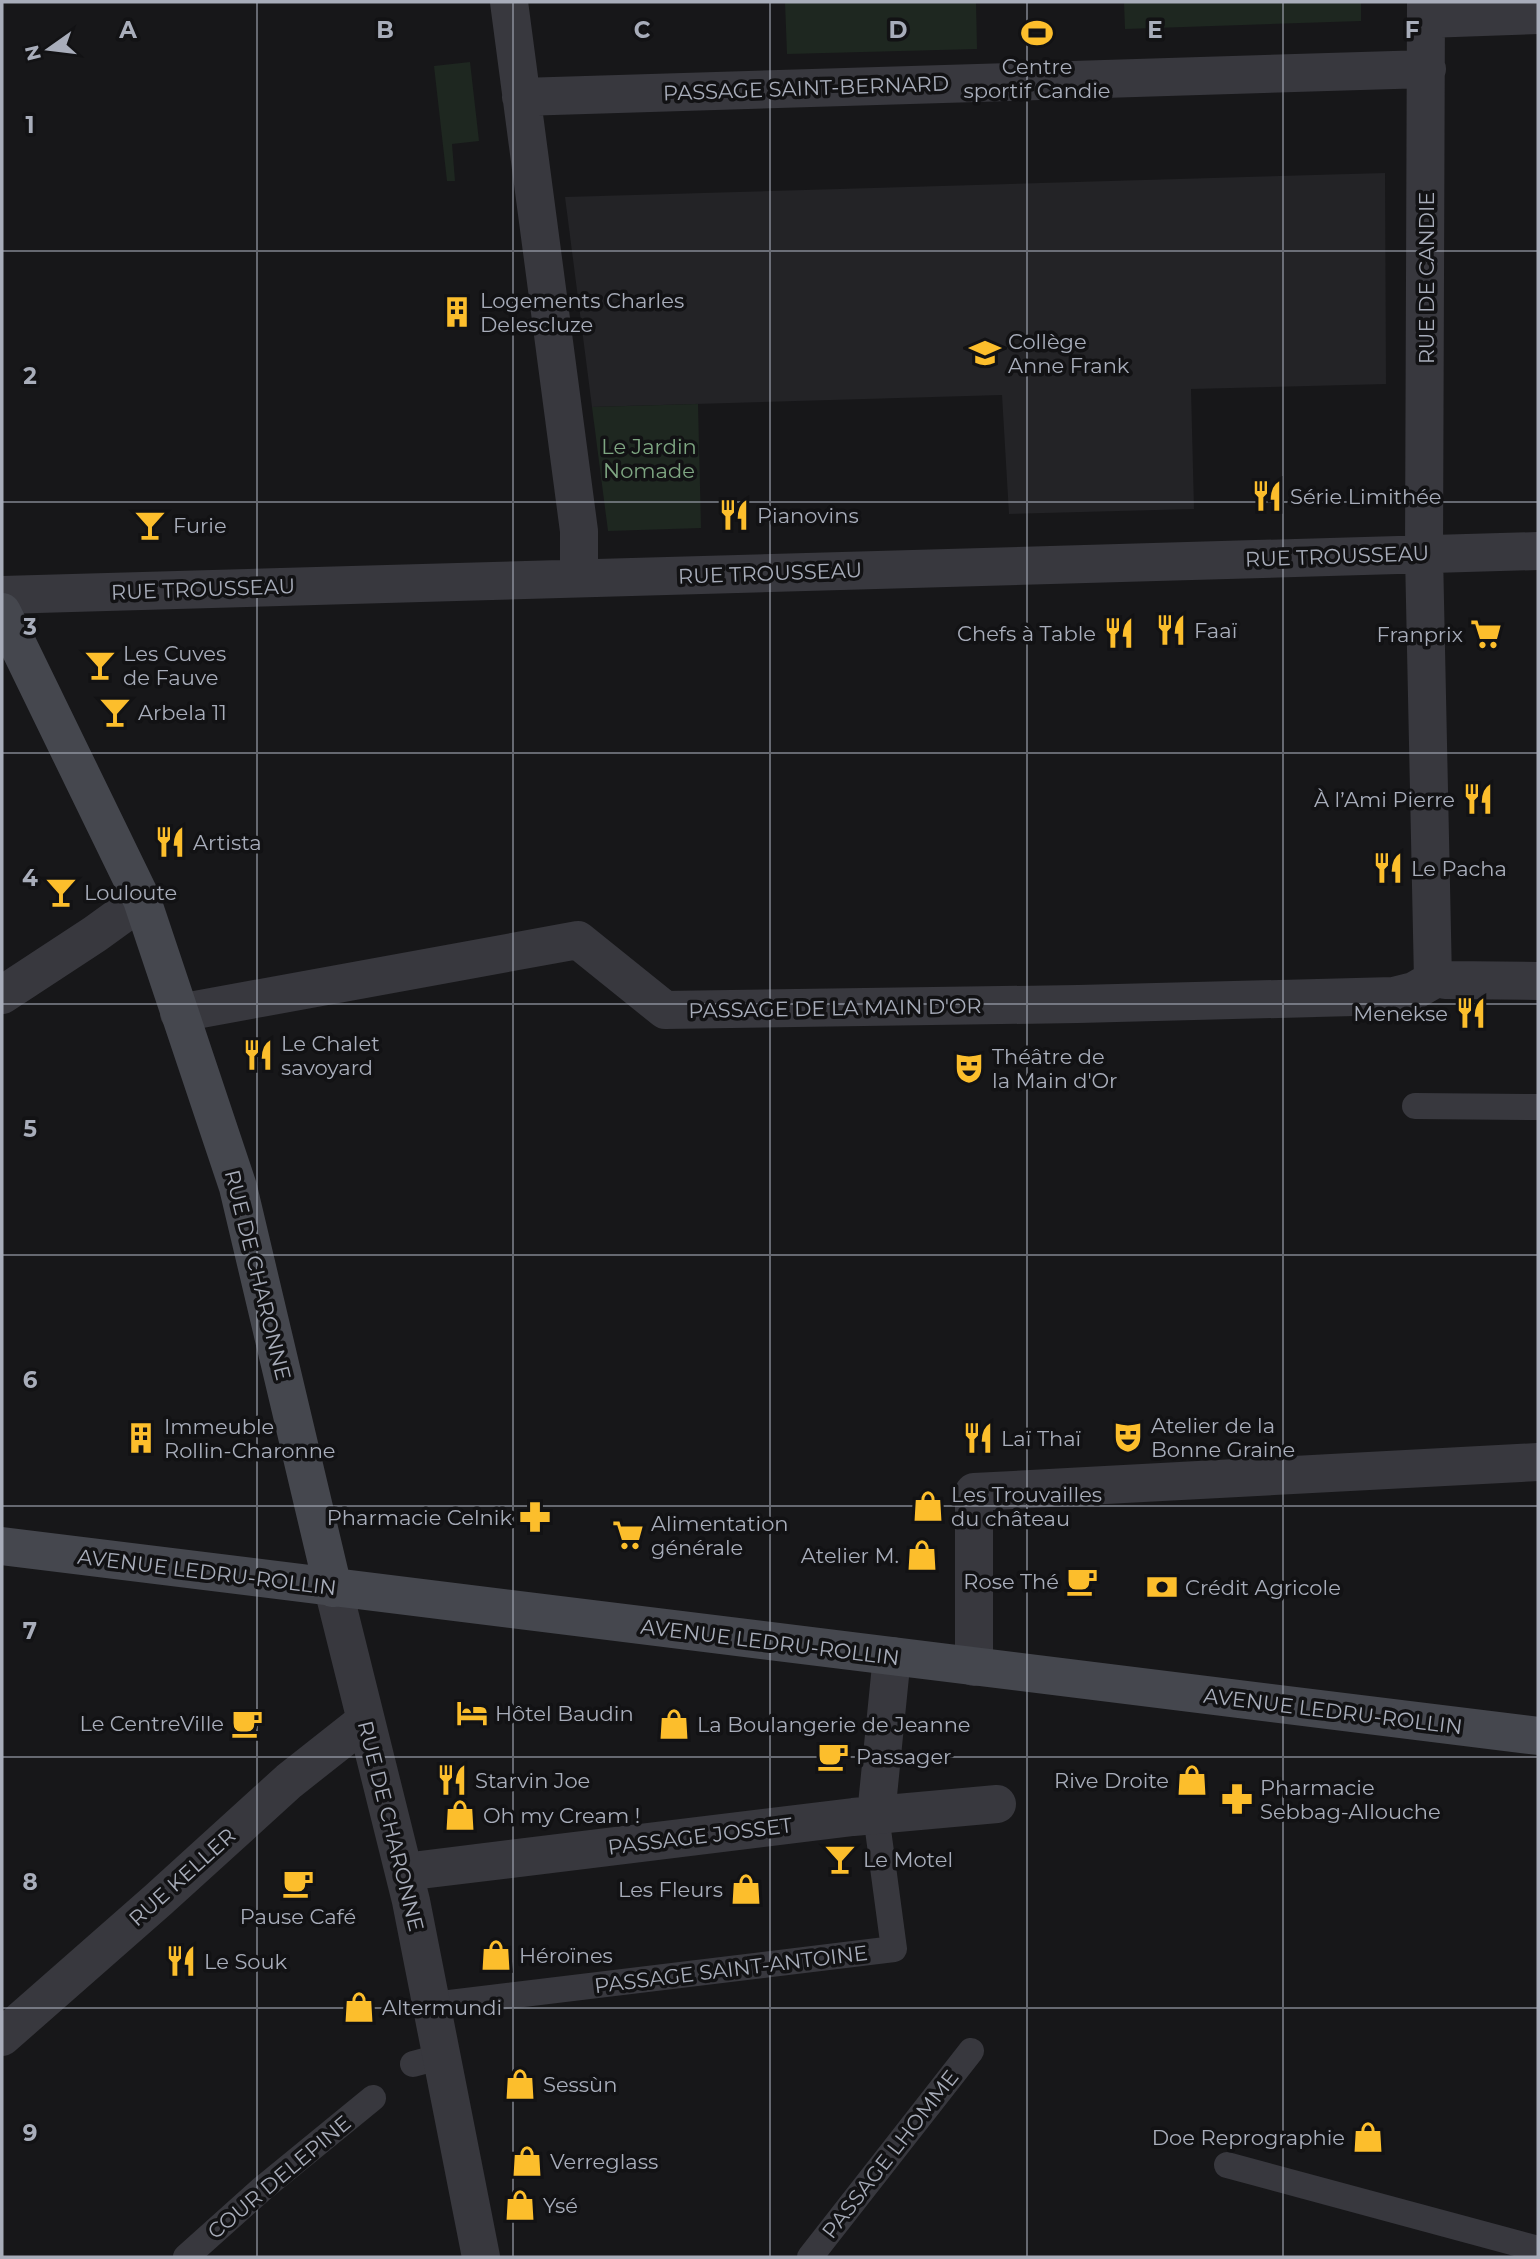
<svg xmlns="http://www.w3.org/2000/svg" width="1540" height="2259" viewBox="0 0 1540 2259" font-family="Montserrat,sans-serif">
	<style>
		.built { fill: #232326 }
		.green { fill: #1e2720 }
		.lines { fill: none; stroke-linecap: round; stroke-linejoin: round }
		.lane { stroke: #38383e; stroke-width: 26 }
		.street { stroke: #38383e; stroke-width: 38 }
		.secondary { stroke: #45474e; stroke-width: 38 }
		.grid { fill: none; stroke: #a8adba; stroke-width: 2; stroke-opacity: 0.55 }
		.labels { text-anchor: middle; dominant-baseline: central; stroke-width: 7; stroke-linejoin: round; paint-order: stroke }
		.poi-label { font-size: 21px; fill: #a8adba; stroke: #121214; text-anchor: start }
		.street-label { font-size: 21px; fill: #a8adba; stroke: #121214 }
		.park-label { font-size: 21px; fill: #7ea682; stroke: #121214 }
		.grid-label { font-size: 23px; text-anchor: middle; font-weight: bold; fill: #a8adba; stroke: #121214; stroke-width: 7; stroke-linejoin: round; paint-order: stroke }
	</style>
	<rect width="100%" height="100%" fill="#171719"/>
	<!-- built -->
	<path class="built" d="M1385,173L1386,384L1191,389L1194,509L1009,514L1002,395L592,407L565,197Z"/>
	<!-- green -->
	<path class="green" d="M785,2H976L977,49L787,54Z
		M1124,2H1361V21L1125,29Z
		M470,62L479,141L452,144L455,181H447L434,66Z
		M698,404L701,528L608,531L592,407Z"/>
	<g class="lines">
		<!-- lane -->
		<path class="lane" d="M1415,1106L1538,1107
			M433,2005L894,1949L876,1815
			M413,2064L443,2056
			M1227,2165L1538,2249
			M186,2257L263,2188L373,2098
			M810,2257L971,2051"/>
		<!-- street -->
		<path class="street" d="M509,2L579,531V578
			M1426,19L1538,15
			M521,97L1427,69
			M2,595L1538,551
			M1445,980L1538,981
			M2,995L95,934L142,900
			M179,1013L578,940L665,1010L1078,1004L1394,996L1414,991L1433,980L1424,554L1426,2
			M333,1588L411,1901L481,2257
			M974,1667V1492L1538,1462
			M876,1815L892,1656
			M404,1872L853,1817L997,1804
			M2,2037L158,1900L289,1781L365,1721"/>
		<!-- secondary -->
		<path class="secondary" d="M2,612L142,900L238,1187L333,1588
			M2,1546L1538,1736"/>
	</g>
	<!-- grid -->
	<path class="grid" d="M257,2V2257M513,2V2257M770,2V2257M1027,2V2257M1283,2V2257M2,251H1538M2,502H1538M2,753H1538M2,1004H1538M2,1255H1538M2,1506H1538M2,1757H1538M2,2008H1538"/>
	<!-- icons -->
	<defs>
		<symbol id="stadium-bare" viewBox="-9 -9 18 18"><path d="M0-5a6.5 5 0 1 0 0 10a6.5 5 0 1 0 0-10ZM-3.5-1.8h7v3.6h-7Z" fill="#fcbe2c" stroke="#121214" stroke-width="2.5" paint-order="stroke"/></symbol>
		<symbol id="building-bare" viewBox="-9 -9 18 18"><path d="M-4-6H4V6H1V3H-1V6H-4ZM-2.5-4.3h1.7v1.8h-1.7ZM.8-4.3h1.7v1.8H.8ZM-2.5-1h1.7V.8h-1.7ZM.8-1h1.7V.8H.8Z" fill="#fcbe2c" stroke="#121214" stroke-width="2.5" paint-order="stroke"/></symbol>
		<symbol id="school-bare" viewBox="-9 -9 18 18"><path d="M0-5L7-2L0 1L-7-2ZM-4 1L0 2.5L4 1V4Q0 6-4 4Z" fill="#fcbe2c" stroke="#121214" stroke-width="2.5" paint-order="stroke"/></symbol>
		<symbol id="restaurant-bare" viewBox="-9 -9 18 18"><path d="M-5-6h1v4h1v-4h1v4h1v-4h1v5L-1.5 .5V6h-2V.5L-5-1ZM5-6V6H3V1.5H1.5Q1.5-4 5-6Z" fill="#fcbe2c" stroke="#121214" stroke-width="2.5" paint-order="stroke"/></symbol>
		<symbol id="bar-bare" viewBox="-9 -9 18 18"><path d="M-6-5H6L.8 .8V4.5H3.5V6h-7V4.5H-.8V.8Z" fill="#fcbe2c" stroke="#121214" stroke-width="2.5" paint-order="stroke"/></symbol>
		<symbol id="supermarket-bare" viewBox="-9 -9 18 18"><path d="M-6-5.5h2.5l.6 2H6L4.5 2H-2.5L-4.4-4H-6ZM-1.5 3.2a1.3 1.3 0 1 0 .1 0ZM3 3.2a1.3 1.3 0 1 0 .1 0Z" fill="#fcbe2c" stroke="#121214" stroke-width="2.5" paint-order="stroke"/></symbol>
		<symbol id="theatre-bare" viewBox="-9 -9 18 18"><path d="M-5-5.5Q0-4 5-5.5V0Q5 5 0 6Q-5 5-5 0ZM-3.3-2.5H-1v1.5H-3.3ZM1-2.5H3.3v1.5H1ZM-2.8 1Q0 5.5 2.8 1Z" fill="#fcbe2c" stroke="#121214" stroke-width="2.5" paint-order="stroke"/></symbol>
		<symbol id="shop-bare" viewBox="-9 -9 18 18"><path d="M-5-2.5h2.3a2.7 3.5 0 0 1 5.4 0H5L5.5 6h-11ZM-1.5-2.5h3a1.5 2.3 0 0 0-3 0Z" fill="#fcbe2c" stroke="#121214" stroke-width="2.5" paint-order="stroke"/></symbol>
		<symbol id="pharmacy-bare" viewBox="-9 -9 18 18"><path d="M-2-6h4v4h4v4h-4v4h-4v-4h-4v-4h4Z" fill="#fcbe2c" stroke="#121214" stroke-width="2.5" paint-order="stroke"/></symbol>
		<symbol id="cafe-bare" viewBox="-9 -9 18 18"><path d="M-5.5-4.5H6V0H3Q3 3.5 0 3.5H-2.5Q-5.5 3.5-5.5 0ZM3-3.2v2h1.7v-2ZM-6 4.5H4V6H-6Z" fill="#fcbe2c" stroke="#121214" stroke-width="2.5" paint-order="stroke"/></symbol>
		<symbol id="bank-bare" viewBox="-9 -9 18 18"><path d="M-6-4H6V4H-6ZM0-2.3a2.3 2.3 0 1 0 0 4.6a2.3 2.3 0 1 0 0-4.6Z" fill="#fcbe2c" stroke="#121214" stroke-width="2.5" paint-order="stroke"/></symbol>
		<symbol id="hotel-bare" viewBox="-9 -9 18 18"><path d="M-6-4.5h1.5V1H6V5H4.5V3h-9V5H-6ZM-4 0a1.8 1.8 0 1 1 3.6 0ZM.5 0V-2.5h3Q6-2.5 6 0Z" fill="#fcbe2c" stroke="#121214" stroke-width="2.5" paint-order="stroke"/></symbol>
	</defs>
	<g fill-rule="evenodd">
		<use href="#stadium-bare" x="1015" y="11" width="44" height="44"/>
		<use href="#building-bare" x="435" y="290" width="44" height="44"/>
		<use href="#school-bare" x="963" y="331" width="44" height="44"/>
		<use href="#restaurant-bare" x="1245" y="474" width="44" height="44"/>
		<use href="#restaurant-bare" x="712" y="493" width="44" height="44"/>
		<use href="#bar-bare" x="128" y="503" width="44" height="44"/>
		<use href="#restaurant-bare" x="1149" y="608" width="44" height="44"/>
		<use href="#restaurant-bare" x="1097" y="611" width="44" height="44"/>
		<use href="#supermarket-bare" x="1464" y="612" width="44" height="44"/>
		<use href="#bar-bare" x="78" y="643" width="44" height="44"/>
		<use href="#bar-bare" x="93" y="690" width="44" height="44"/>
		<use href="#restaurant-bare" x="1456" y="777" width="44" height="44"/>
		<use href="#restaurant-bare" x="148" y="820" width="44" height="44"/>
		<use href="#restaurant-bare" x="1366" y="846" width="44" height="44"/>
		<use href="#bar-bare" x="39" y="870" width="44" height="44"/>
		<use href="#restaurant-bare" x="1449" y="991" width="44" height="44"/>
		<use href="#restaurant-bare" x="236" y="1033" width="44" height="44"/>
		<use href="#theatre-bare" x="947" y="1046" width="44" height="44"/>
		<use href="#theatre-bare" x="1106" y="1415" width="44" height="44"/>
		<use href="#building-bare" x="119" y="1416" width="44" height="44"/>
		<use href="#restaurant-bare" x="956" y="1416" width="44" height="44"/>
		<use href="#shop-bare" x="906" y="1484" width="44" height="44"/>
		<use href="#pharmacy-bare" x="513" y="1495" width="44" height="44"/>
		<use href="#supermarket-bare" x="606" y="1513" width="44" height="44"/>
		<use href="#shop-bare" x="900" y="1533" width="44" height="44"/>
		<use href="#cafe-bare" x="1060" y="1559" width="44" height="44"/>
		<use href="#bank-bare" x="1140" y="1565" width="44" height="44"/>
		<use href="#hotel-bare" x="450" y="1691" width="44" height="44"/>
		<use href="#cafe-bare" x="225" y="1701" width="44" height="44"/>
		<use href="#shop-bare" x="652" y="1702" width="44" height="44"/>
		<use href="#cafe-bare" x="811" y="1734" width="44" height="44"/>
		<use href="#restaurant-bare" x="430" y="1758" width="44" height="44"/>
		<use href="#shop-bare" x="1170" y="1758" width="44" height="44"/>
		<use href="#pharmacy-bare" x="1215" y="1777" width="44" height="44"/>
		<use href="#shop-bare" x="438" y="1793" width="44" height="44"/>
		<use href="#bar-bare" x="818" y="1837" width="44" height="44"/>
		<use href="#cafe-bare" x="276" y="1861" width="44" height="44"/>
		<use href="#shop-bare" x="724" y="1867" width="44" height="44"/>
		<use href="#shop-bare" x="474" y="1933" width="44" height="44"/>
		<use href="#restaurant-bare" x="159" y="1939" width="44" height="44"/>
		<use href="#shop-bare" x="337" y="1985" width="44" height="44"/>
		<use href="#shop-bare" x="498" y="2062" width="44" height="44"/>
		<use href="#shop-bare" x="1346" y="2115" width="44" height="44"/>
		<use href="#shop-bare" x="505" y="2139" width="44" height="44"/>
		<use href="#shop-bare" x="498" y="2183" width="44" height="44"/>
	</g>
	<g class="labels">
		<!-- poi labels -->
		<g class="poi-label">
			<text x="1037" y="66" text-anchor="middle">Centre<tspan x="1037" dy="24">sportif Candie</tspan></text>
			<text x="480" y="300">Logements Charles<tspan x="480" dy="24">Delescluze</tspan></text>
			<text x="1008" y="341">Collège<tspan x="1008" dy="24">Anne Frank</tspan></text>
			<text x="1290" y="496">Série Limithée</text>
			<text x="757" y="515">Pianovins</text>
			<text x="173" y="525">Furie</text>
			<text x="1194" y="630">Faaï</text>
			<text x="1096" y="633" text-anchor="end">Chefs à Table</text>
			<text x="1463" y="634" text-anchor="end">Franprix</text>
			<text x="123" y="653">Les Cuves<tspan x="123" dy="24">de Fauve</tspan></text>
			<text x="138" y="712">Arbela 11</text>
			<text x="1455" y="799" text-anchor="end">À l’Ami Pierre</text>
			<text x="193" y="842">Artista</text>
			<text x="1411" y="868">Le Pacha</text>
			<text x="84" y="892">Louloute</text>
			<text x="1448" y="1013" text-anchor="end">Menekse</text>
			<text x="281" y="1043">Le Chalet<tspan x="281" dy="24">savoyard</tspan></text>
			<text x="992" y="1056">Théâtre de<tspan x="992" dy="24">la Main d'Or</tspan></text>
			<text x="1151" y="1425">Atelier de la<tspan x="1151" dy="24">Bonne Graine</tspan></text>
			<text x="164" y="1426">Immeuble<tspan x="164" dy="24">Rollin-Charonne</tspan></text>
			<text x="1001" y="1438">Laï Thaï</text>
			<text x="951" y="1494">Les Trouvailles<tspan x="951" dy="24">du château</tspan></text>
			<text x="512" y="1517" text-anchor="end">Pharmacie Celnik</text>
			<text x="651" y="1523">Alimentation<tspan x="651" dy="24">générale</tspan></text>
			<text x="899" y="1555" text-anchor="end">Atelier M.</text>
			<text x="1059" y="1581" text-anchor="end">Rose Thé</text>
			<text x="1185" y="1587">Crédit Agricole</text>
			<text x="495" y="1713">Hôtel Baudin</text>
			<text x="224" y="1723" text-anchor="end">Le CentreVille</text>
			<text x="697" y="1724">La Boulangerie de Jeanne</text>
			<text x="856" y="1756">Passager</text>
			<text x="475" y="1780">Starvin Joe</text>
			<text x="1169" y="1780" text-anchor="end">Rive Droite</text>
			<text x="1260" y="1787">Pharmacie<tspan x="1260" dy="24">Sebbag-Allouche</tspan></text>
			<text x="483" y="1815">Oh my Cream !</text>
			<text x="863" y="1859">Le Motel</text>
			<text x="723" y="1889" text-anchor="end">Les Fleurs</text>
			<text x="298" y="1916" text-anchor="middle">Pause Café</text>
			<text x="519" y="1955">Héroïnes</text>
			<text x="204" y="1961">Le Souk</text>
			<text x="382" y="2007">Altermundi</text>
			<text x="543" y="2084">Sessùn</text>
			<text x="1345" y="2137" text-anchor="end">Doe Reprographie</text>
			<text x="550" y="2161">Verreglass</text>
			<text x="543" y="2205">Ysé</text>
		</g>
		<!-- street labels -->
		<g class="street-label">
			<text transform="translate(806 88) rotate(-2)">PASSAGE SAINT-BERNARD</text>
			<text transform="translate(1426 278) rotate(-90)">RUE DE CANDIE</text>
			<text transform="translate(1337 556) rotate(-2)">RUE TROUSSEAU</text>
			<text transform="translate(770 573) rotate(-2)">RUE TROUSSEAU</text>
			<text transform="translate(203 589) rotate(-2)">RUE TROUSSEAU</text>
			<text transform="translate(835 1008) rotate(-1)">PASSAGE DE LA MAIN D'OR</text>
			<text transform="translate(258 1275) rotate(76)">RUE DE CHARONNE</text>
			<text transform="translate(207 1572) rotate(7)">AVENUE LEDRU-ROLLIN</text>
			<text transform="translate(770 1642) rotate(7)">AVENUE LEDRU-ROLLIN</text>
			<text transform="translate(1333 1711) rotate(7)">AVENUE LEDRU-ROLLIN</text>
			<text transform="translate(391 1826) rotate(76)">RUE DE CHARONNE</text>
			<text transform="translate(700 1836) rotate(-7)">PASSAGE JOSSET</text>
			<text transform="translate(182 1877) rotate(-42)">RUE KELLER</text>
			<text transform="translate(731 1969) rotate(-7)">PASSAGE SAINT-ANTOINE</text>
			<text transform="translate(890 2154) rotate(-52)">PASSAGE LHOMME</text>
			<text transform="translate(279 2177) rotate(-40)">COUR DELEPINE</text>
		</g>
		<!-- park labels -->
		<g class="park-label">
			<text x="649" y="446">Le Jardin<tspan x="649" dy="24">Nomade</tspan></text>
		</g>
	</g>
	<g class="grid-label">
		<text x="128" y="38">A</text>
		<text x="385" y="38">B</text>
		<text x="642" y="38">C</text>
		<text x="898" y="38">D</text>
		<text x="1155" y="38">E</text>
		<text x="1412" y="38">F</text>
		<text x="30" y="133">1</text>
		<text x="30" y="384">2</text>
		<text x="30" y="635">3</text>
		<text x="30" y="886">4</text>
		<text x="30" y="1137">5</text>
		<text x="30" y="1388">6</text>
		<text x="30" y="1639">7</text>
		<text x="30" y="1890">8</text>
		<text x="30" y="2141">9</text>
	</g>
	<!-- border -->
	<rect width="1540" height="2259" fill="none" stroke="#a8adba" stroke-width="7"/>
	<!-- north arrow -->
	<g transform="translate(49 49) rotate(256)" stroke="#121214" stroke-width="5" paint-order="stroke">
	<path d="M0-5L12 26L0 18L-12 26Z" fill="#a8adba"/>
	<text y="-10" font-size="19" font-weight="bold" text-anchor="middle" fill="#a8adba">N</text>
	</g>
</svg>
